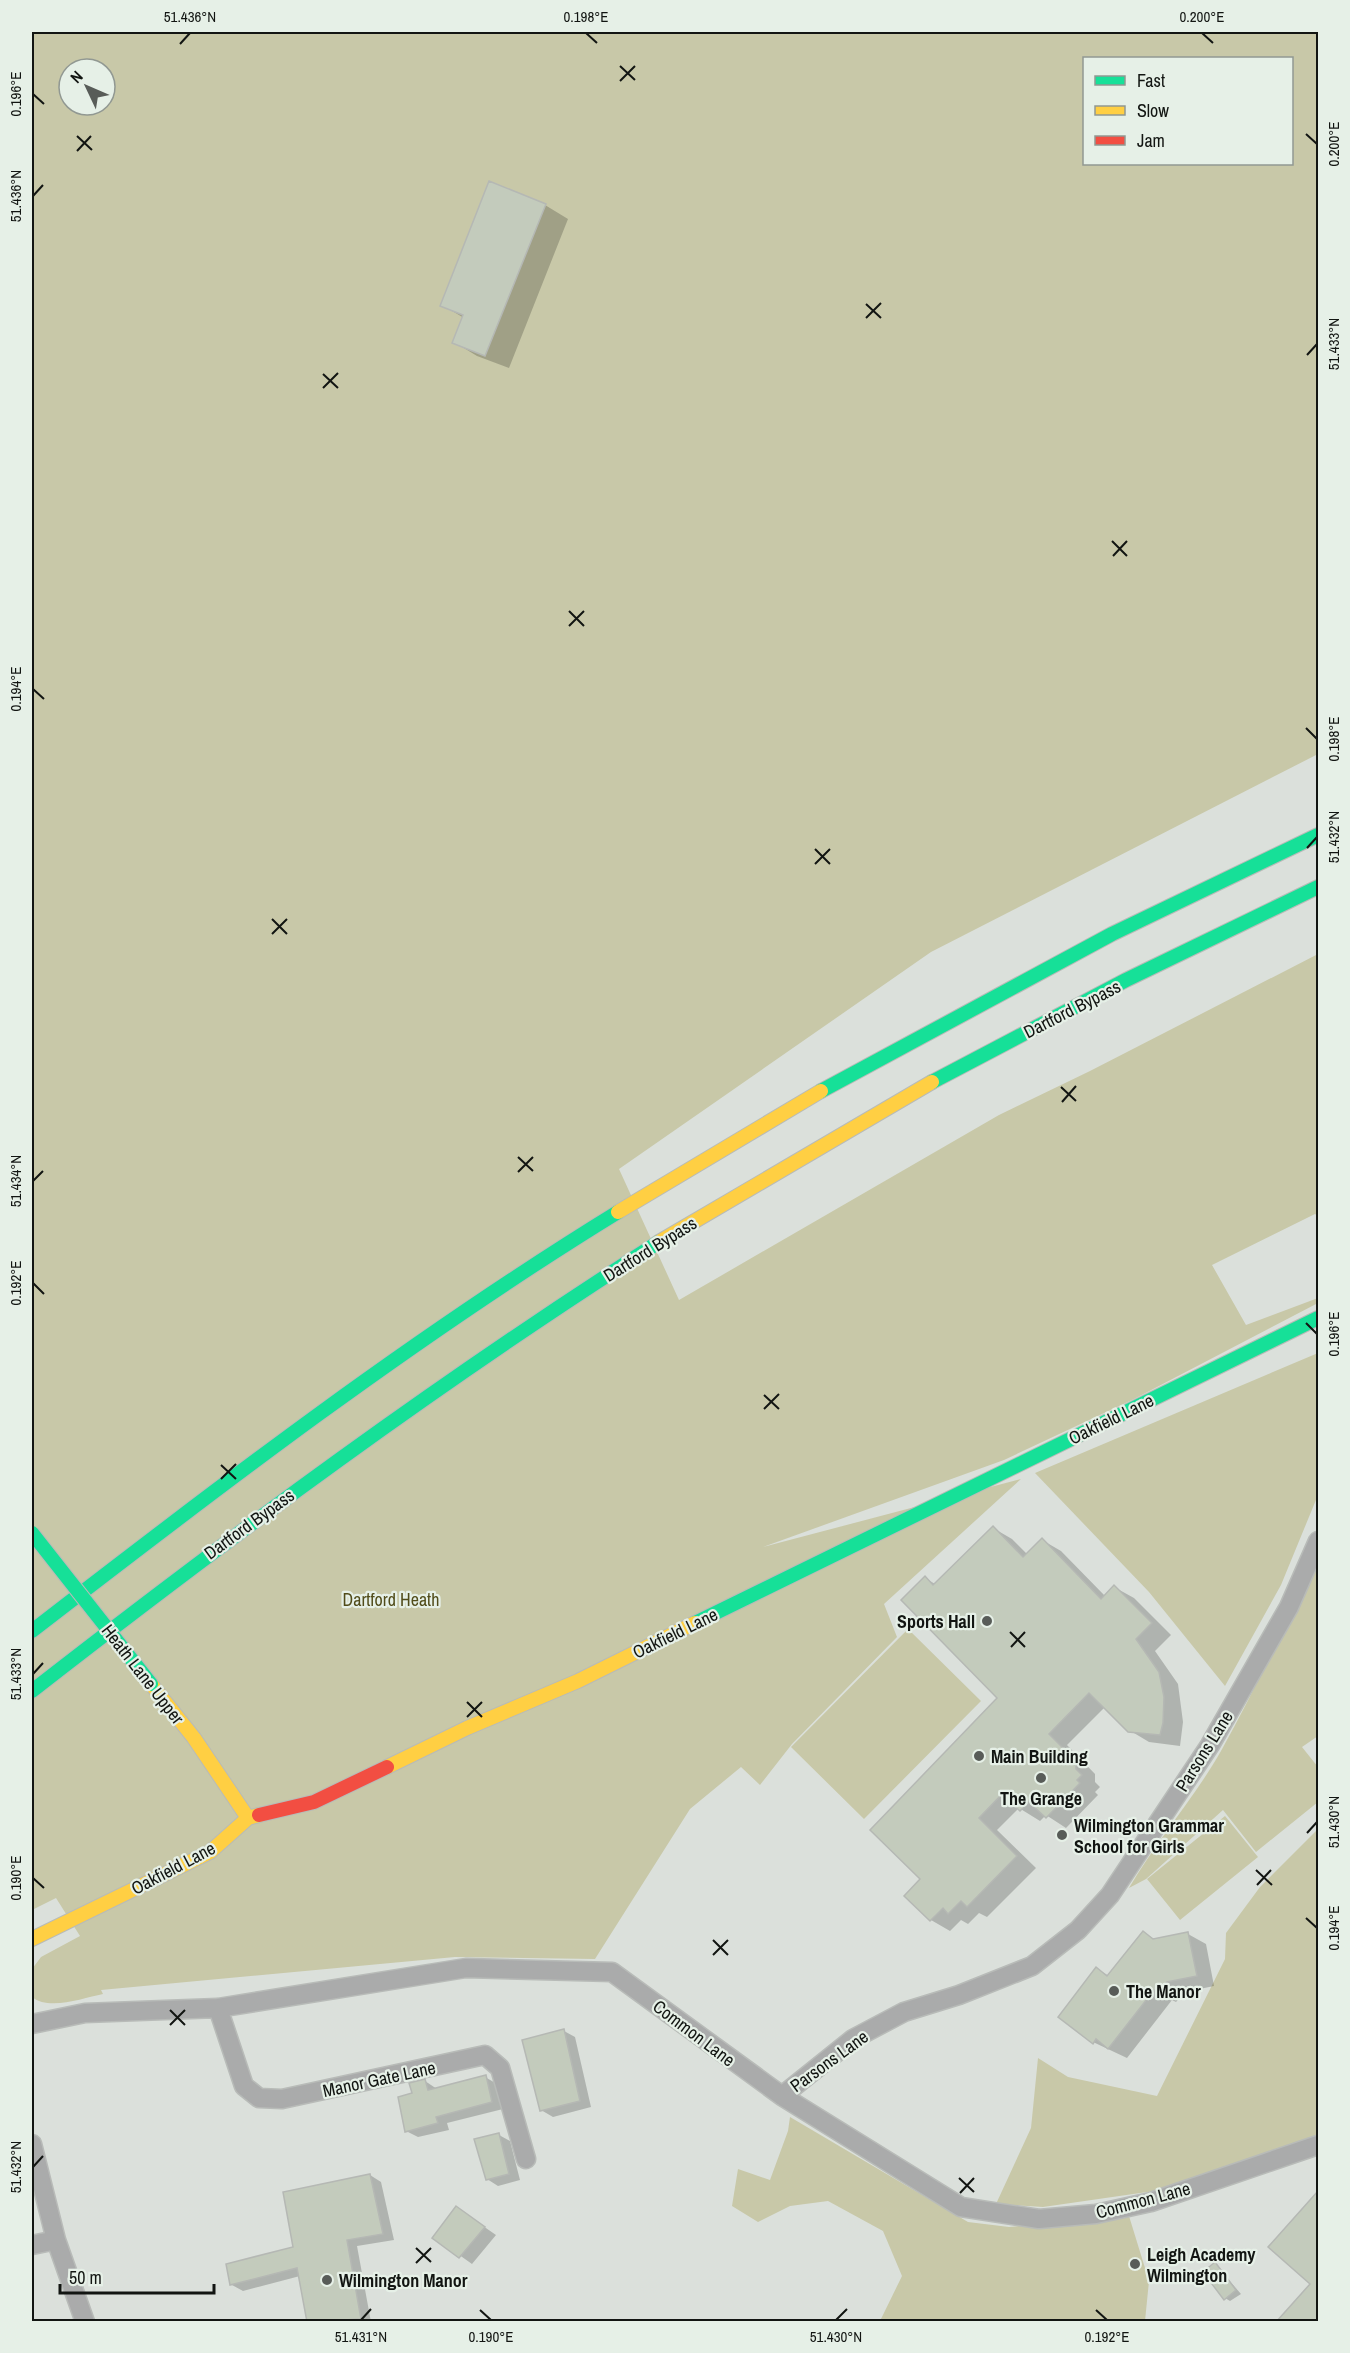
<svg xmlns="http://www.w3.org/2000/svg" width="1350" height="2353" viewBox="0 0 1350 2353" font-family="'Archivo Narrow',sans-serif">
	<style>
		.green { fill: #c8c8a8; fill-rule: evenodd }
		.shadow { fill: #0003 }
		.building { fill: #c3cbbc; stroke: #b5b8b4; stroke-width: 1.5 }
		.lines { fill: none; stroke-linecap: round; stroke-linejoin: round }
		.street-casing { stroke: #b8bbb8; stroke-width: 21 }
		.fast-casing { stroke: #b8bbb8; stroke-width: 16 }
		.slow-casing { stroke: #b8bbb8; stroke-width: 16 }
		.jam-casing { stroke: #b8bbb8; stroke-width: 16 }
		.street { stroke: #aaabab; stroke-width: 18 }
		.fast { stroke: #16e098; stroke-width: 14 }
		.slow { stroke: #ffcf43; stroke-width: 14 }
		.jam { stroke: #f24e42; stroke-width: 14 }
		.fast-bridge-casing { stroke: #b8bbb8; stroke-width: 16; stroke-linecap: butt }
		.fast-bridge { stroke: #16e098; stroke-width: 14 }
		.ticks { fill: none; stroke: #121512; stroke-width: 2 }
		.poi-dot { fill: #585c58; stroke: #e6f0e7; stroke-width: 2 }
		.labels { text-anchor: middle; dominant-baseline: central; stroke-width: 4.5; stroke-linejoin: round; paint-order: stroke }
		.street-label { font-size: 18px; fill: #121512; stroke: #e6f0e7 }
		.park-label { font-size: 18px; fill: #514c1a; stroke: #e6f0e7 }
		.poi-label { font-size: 18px; font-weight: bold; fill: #121512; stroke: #e6f0e7; text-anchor: start }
		.neatline { fill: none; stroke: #121512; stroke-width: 2 }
		.ticks-label { font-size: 15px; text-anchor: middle; fill: #121512 }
	</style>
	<rect width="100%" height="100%" fill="#dbe0db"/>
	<!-- green -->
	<path class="green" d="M32,32H1318V754L931,952L619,1169L679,1300L999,1115L1090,1071L1318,954V1216L1315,1214L1212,1265L1246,1325L1318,1298V1303L1134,1399L1004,1460L763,1547L1021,1479L884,1604L897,1637L792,1744L760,1785L741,1767L690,1809L595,1959L455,1957L101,1990L103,1994C83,1998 49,2011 32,1997V1969L41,1957L80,1936L56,1898L32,1910ZM1084,58H1292V164H1084ZM69,69H105V105H69Z
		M1318,1353V1495L1281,1585L1225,1686L1149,1592L1035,1473Z
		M1318,1548V1736L1302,1747L1318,1767V1802L1256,1852L1223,1810L1146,1879L1129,1888C1157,1840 1195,1797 1221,1751C1258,1685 1289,1616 1318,1548Z
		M908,1629L981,1701L864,1819L791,1747Z
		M1225,1816L1258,1857L1180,1920L1147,1879Z
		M1318,1829V2139L1161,2190L1043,2207L996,2204L1031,2128L1038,2058L1068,2077L1157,2096L1225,1959L1226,1933L1260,1887Z
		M790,2117L968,2222L1009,2227L1129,2216L1149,2281L1145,2321H880L902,2276L883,2231L828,2201L790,2206L758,2222L732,2206L738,2169L770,2180L788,2131Z"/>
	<!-- shadow -->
	<path class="shadow" d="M545,205L568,219L509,368L477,356L454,342L464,318L442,305Z
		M993,1528L1012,1539L1027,1554L1042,1540L1061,1551L1105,1596L1114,1587L1134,1598L1171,1635L1155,1651L1178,1684L1183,1722L1180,1746L1149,1742L1129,1730L1105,1707L1067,1745L1095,1774V1782L1100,1787L1095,1792L1098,1795L1066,1828L1046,1815L1040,1821L1019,1808L997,1830L1036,1868L987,1917L979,1913L968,1924L961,1920L950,1931L931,1920L922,1879L999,1698L925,1578L935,1584Z
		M1144,1933L1156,1940L1188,1934L1206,1944L1214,1986L1185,1992L1176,2002L1172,2000L1127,2058L1093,2042L1097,1969L1109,1976Z
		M564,2031L575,2037L591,2107L553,2117L541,2110Z
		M485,2077L497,2084L503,2109L447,2123L449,2130L418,2137L406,2131L414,2094L425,2081L437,2089Z
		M499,2135L510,2141L520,2180L498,2186L487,2179Z
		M370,2175L381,2182L394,2240L357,2246L371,2322H309L300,2276L243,2291L232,2285L295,2248Z
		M1318,2192V2322H1277L1313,2284L1270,2247Z
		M457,2208L496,2235L472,2264L434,2237Z
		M1215,2264L1241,2294L1230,2301L1225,2298Z"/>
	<!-- building -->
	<path class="building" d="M489,181L546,204L485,356L452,343L463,315L440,306Z
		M993,1526L1023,1557L1042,1538L1101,1599L1114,1585L1152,1623L1136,1639L1159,1672L1164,1697L1163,1723L1160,1735L1128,1732L1089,1693L1049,1734L1076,1761V1769L1082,1775L1077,1780L1080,1783L1046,1818L1029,1802L1020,1811L1002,1794L979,1818L1017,1856L967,1907L961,1901L948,1914L943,1908L930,1921L904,1896L920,1879L870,1830L997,1698L901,1600L925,1576L933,1585Z
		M1143,1931L1153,1939L1188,1932L1197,1976L1167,1982L1158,1993L1154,1990L1108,2049L1096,2039L1093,2044L1058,2017L1096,1967L1107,1976Z
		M564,2029L580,2101L540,2111L522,2040Z
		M486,2075L492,2102L436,2117L438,2123L405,2132L398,2097L412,2093L409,2083L425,2079L428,2090Z
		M499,2133L509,2174L486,2180L474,2139Z
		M370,2174L383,2234L347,2240L361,2319L307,2322L297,2268L230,2285L226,2264L293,2247L283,2192Z
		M1318,2191V2322H1276L1310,2284L1268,2247Z
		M456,2206L485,2227L459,2258L432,2238Z
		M1215,2262L1236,2290L1224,2300L1203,2272Z"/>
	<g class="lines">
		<defs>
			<path id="street" d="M218,2008L244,2086L259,2098L282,2099L485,2055L500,2068L526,2159
				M32,2024L85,2013L218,2008L466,1968L612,1972L782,2096L961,2207L1039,2219L1096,2214L1151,2202L1318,2145
				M782,2096L853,2039L904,2012L959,1995L1032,1966L1078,1930L1110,1895L1210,1745L1289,1607L1318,1541
				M32,2144L56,2240L85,2322
				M32,2245L56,2240"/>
			<path id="fast" d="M932,1082L1126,980L1318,887
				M821,1091L1112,934L1318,835
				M695,1623L1318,1318
				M32,1631C222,1484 413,1338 618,1212
				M32,1691C235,1533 442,1380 659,1242"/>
			<path id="slow" d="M618,1212L821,1091
				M659,1242L932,1082
				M151,1684L194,1738L248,1818
				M387,1767L467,1728L578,1681L695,1623
				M32,1939L210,1852L248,1818L259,1815"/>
			<path id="jam" d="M259,1815L314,1802L387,1767"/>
		</defs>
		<!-- street casing -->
		<use href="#street" class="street-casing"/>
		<!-- fast casing -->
		<use href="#fast" class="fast-casing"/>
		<!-- slow casing -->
		<use href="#slow" class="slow-casing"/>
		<!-- jam casing -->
		<use href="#jam" class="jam-casing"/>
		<!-- street -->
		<use href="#street" class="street"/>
		<!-- fast -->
		<use href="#fast" class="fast"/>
		<!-- slow -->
		<use href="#slow" class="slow"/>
		<!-- jam -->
		<use href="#jam" class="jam"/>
		<defs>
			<path id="fast-bridge" d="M32,1533L151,1684"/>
		</defs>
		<!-- fast-bridge casing -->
		<use href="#fast-bridge" class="fast-bridge-casing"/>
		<!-- fast-bridge -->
		<use href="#fast-bridge" class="fast-bridge"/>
	</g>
	<!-- ticks -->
	<path class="ticks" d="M586,33L597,43M1202,33L1213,43M180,44L190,33M620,66L635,80M620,81L635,66M33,94L44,104M1306,134L1317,144M77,136L92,150M77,151L91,136M33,196L43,185M866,304L881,318M866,318L881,303M1307,355L1317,344M323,374L338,388M323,388L338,373M1112,541L1127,556M1113,556L1127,541M569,611L584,626M569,626L584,611M33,689L44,699M1306,728L1317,739M1307,848L1317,837M815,849L830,864M815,864L830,849M272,919L287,934M272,934L287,919M1061,1087L1076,1101M1062,1102L1076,1086M518,1157L533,1171M518,1172L533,1157M33,1181L43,1171M33,1283L44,1294M1306,1323L1317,1334M764,1395L779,1409M764,1409L779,1394M221,1465L236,1479M221,1479L236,1464M1010,1632L1025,1647M1011,1647L1025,1632M33,1674L43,1663M467,1702L482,1717M467,1717L482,1702M1307,1833L1317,1822M1256,1870L1272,1885M33,1878L44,1888M1257,1885L1271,1870M1306,1918L1317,1928M713,1940L728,1955M713,1955L728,1940M170,2010L185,2025M170,2025L185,2010M33,2167L43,2156M959,2178L974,2192M960,2193L974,2178M416,2248L431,2262M416,2263L431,2248M480,2310L491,2320M1096,2310L1107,2320M361,2320L371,2309M836,2320L847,2309"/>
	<!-- markers -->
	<g class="poi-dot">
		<circle cx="987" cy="1621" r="6"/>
		<circle cx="979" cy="1756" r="6"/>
		<circle cx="1041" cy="1778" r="6"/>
		<circle cx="1062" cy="1835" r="6"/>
		<circle cx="1114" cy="1991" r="6"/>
		<circle cx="1135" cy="2264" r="6"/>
		<circle cx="327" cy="2280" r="6"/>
	</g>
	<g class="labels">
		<!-- street labels -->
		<g class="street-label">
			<text transform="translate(1072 1009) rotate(-27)">Dartford Bypass</text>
			<text transform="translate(650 1249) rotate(-32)">Dartford Bypass</text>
			<text transform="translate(1111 1419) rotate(-26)">Oakfield Lane</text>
			<text transform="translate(249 1524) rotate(-36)">Dartford Bypass</text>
			<text transform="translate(675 1633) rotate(-26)">Oakfield Lane</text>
			<text transform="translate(143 1674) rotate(52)">Heath Lane Upper</text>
			<text transform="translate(1204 1751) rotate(-58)">Parsons Lane</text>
			<text transform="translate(173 1868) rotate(-28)">Oakfield Lane</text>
			<text transform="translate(694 2033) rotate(37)">Common Lane</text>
			<text transform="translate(829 2061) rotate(-36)">Parsons Lane</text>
			<text transform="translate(379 2079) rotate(-12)">Manor Gate Lane</text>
			<text transform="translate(1143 2200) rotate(-15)">Common Lane</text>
		</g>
		<!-- park labels -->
		<g class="park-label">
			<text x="391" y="1599">Dartford Heath</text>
		</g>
		<!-- poi labels -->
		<g class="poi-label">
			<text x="975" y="1621" text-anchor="end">Sports Hall</text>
			<text x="991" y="1756">Main Building</text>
			<text x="1041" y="1798" text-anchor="middle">The Grange</text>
			<text x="1074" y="1825">Wilmington Grammar<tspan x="1074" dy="21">School for Girls</tspan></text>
			<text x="1126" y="1991">The Manor</text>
			<text x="1147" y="2254">Leigh Academy<tspan x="1147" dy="21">Wilmington</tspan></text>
			<text x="339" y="2280">Wilmington Manor</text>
		</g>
	</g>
	<!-- border -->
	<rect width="1350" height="2353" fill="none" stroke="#e6f0e7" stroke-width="66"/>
	<!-- legend -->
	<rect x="1083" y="57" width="210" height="108" fill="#e6f0e7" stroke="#919892" stroke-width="1.5"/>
	<rect x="1095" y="76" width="30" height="9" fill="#16e098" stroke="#919892" stroke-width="1.5"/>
	<text x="1137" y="87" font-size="18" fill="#121512">Fast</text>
	<rect x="1095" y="106" width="30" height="9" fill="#ffcf43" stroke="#919892" stroke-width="1.5"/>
	<text x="1137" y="117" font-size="18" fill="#121512">Slow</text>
	<rect x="1095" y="136" width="30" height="9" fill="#f24e42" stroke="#919892" stroke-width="1.5"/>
	<text x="1137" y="147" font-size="18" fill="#121512">Jam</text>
	<!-- north arrow -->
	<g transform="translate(87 87) rotate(314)"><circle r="28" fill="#e6f0e7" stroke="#919892" stroke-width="1.5"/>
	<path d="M0-4.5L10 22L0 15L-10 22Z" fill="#585c58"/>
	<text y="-9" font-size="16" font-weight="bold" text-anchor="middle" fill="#121512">N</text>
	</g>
	<!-- scale -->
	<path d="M60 2284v9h154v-9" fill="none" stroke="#121512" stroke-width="3"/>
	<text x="69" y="2284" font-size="18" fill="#121512" stroke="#e6f0e7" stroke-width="4.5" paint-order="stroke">50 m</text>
	<rect x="33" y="33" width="1284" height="2287" class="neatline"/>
	<g class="ticks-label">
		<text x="190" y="22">51.436°N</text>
		<text x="586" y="22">0.198°E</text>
		<text x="1202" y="22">0.200°E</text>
		<text transform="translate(16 94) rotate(-90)" y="5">0.196°E</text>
		<text transform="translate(1334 144) rotate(-90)" y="5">0.200°E</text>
		<text transform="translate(16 196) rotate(-90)" y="5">51.436°N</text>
		<text transform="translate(1334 344) rotate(-90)" y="5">51.433°N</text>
		<text transform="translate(16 689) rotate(-90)" y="5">0.194°E</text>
		<text transform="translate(1334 739) rotate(-90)" y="5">0.198°E</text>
		<text transform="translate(1334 837) rotate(-90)" y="5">51.432°N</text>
		<text transform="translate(16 1181) rotate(-90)" y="5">51.434°N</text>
		<text transform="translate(16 1283) rotate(-90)" y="5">0.192°E</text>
		<text transform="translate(1334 1334) rotate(-90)" y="5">0.196°E</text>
		<text transform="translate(16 1674) rotate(-90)" y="5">51.433°N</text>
		<text transform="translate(1334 1822) rotate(-90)" y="5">51.430°N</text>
		<text transform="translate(16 1878) rotate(-90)" y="5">0.190°E</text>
		<text transform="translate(1334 1928) rotate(-90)" y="5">0.194°E</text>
		<text transform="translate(16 2167) rotate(-90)" y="5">51.432°N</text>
		<text x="361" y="2342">51.431°N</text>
		<text x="491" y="2342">0.190°E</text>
		<text x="836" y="2342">51.430°N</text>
		<text x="1107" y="2342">0.192°E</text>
	</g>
</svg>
